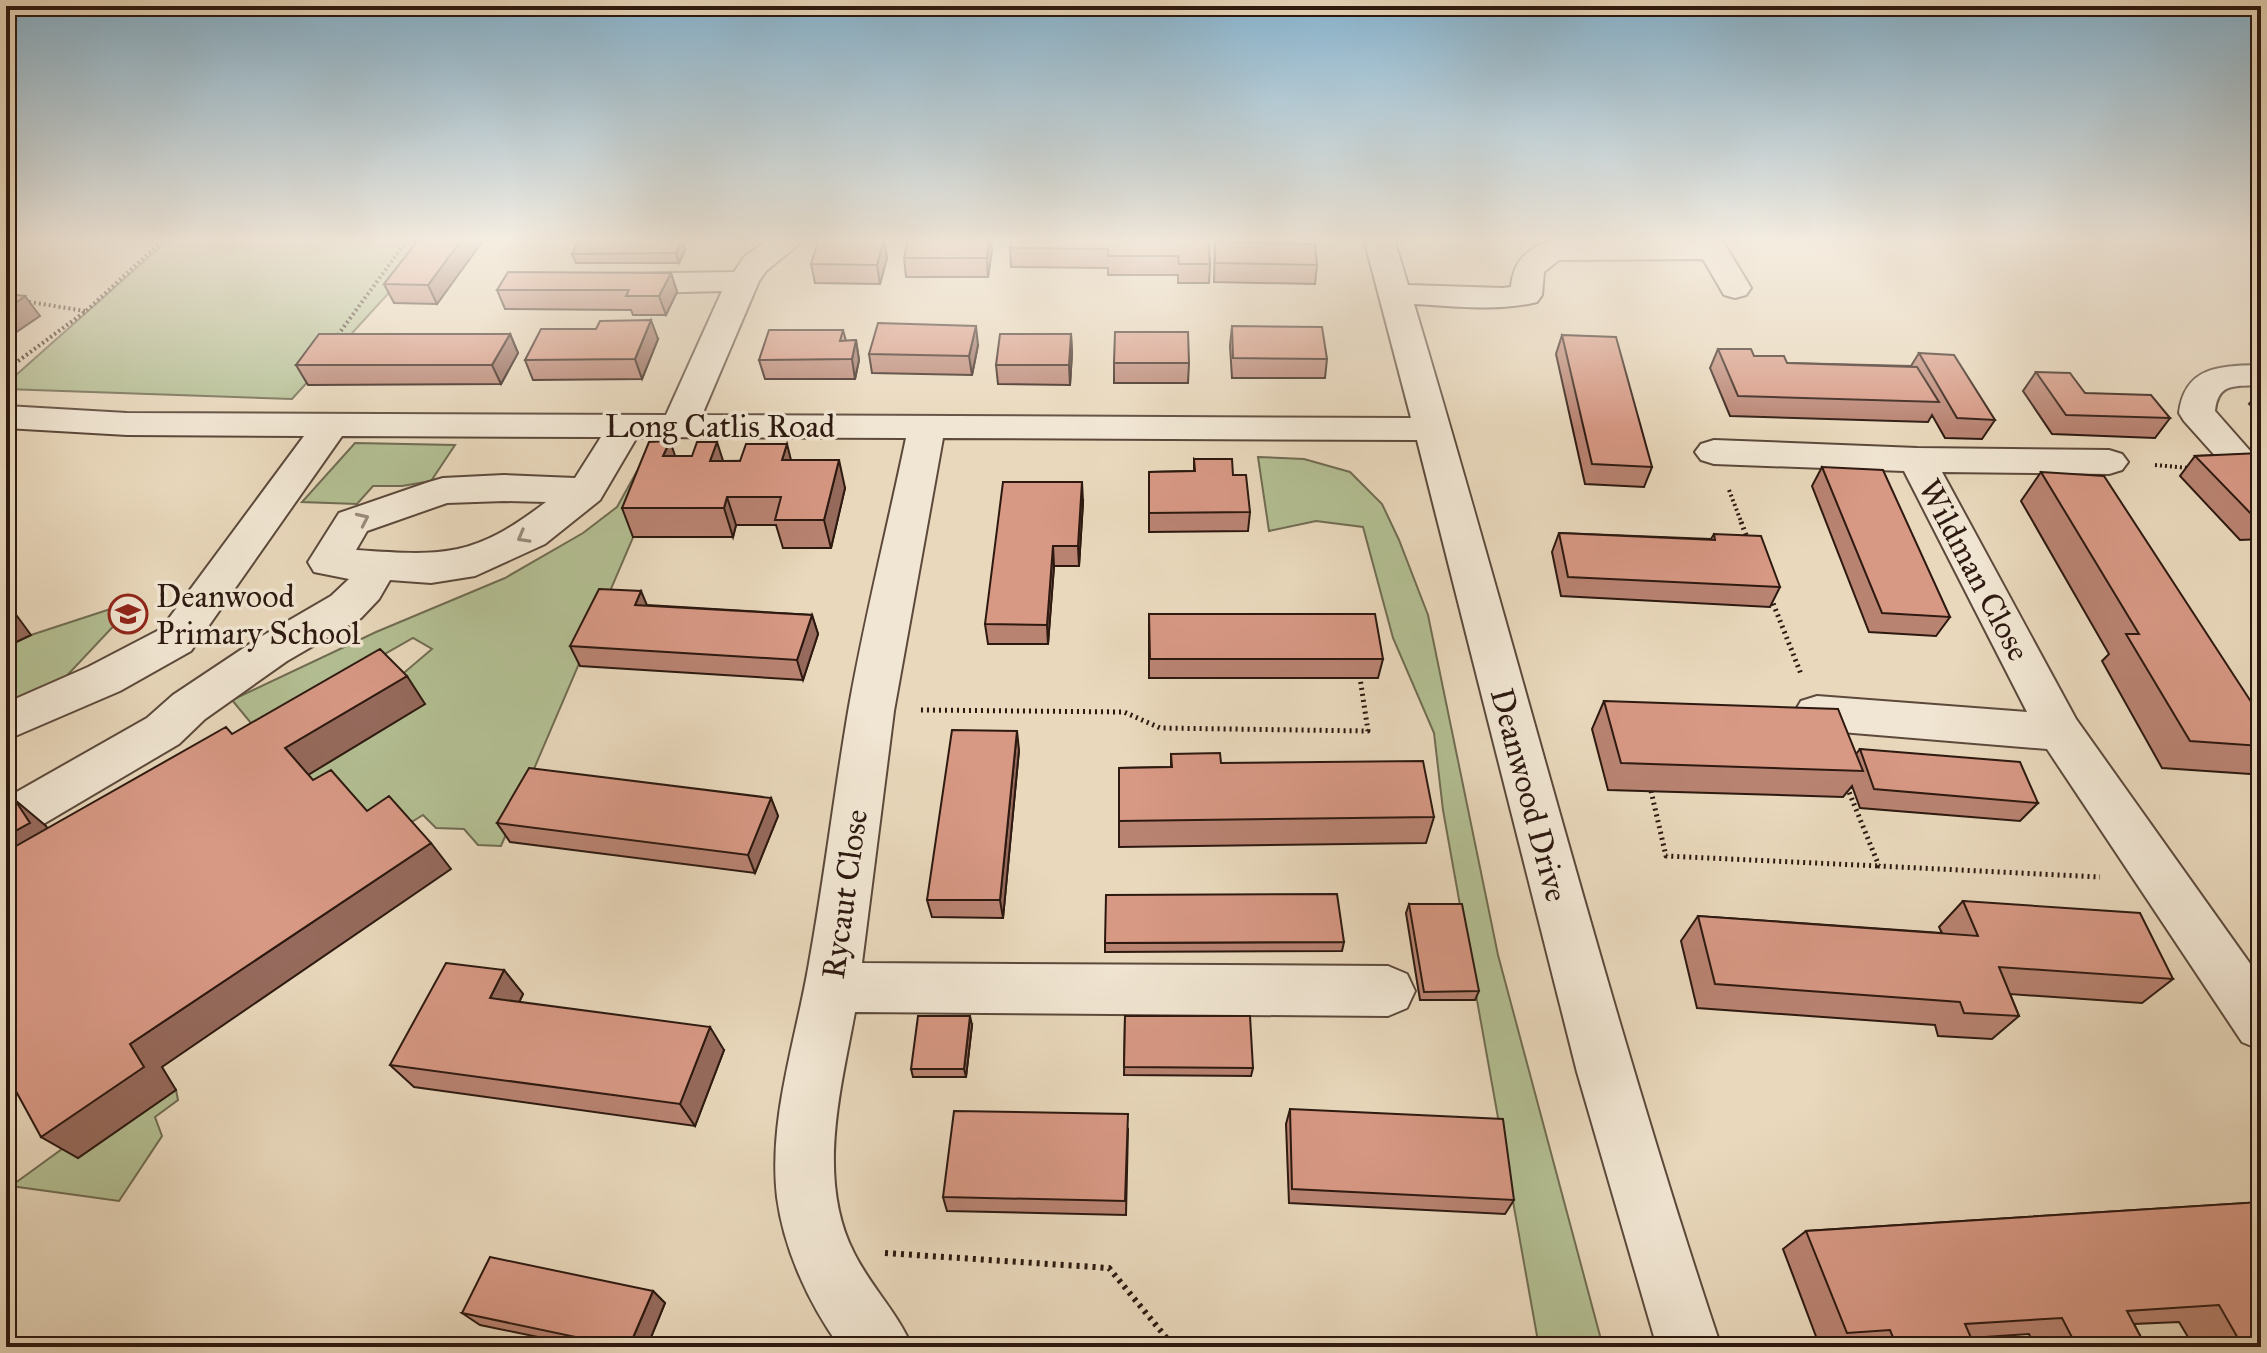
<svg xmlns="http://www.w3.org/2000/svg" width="2267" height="1353" viewBox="0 0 2267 1353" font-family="'IM FELL Great Primer',serif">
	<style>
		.green { fill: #b3bf93; stroke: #706c52; stroke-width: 2 }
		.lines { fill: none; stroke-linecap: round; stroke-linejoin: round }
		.minor-casing { stroke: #5c493b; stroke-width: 4 }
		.path-far2 { stroke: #2d1910; stroke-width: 4; stroke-dasharray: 2 3; stroke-linecap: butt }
		.path-far1 { stroke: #2d1910; stroke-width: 5; stroke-dasharray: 2 4; stroke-linecap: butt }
		.path { stroke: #2d1910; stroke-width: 6; stroke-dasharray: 3 5; stroke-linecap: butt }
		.minor { fill: #f1e6d3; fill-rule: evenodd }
		.wall { fill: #b98372; stroke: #2d1910; stroke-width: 2 }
		.shaded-wall { fill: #966a5c; stroke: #2d1910; stroke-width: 2 }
		.building { fill: #d79884; stroke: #2d1910; stroke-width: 2 }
		.oneway { stroke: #998a7b }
		.labels { text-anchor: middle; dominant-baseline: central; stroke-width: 7; stroke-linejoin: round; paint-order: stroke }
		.street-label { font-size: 32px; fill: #2d1910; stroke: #f1e6d3 }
		.poi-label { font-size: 32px; fill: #2d1910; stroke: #f1e6d3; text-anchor: start }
	</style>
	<rect width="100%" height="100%" fill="#e9d8bc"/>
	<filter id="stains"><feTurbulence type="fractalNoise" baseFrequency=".0025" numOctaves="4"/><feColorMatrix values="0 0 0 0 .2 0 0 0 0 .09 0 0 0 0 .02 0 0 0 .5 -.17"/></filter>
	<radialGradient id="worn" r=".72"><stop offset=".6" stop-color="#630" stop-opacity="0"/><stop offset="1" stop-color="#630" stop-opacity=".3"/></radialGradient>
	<!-- green -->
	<path class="green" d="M169,239H438L292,399L6,389V384Z
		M355,443L455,445L431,481L402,486H373L357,504L302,502Z
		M1258,457L1304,459L1350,472L1382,504L1399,540L1428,615L1498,955L1603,1347H1539L1443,810L1434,733L1393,638L1363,527L1316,521L1269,531Z
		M637,471L661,472L501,846L478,845L464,829L436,828L423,815L410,823L335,807L308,775L425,704L399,677L432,649L413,638L255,728L232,700L376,632L505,578L583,533L617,507Z
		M138,600L60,683L6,708V647L31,635Z
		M176,1090L178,1100L155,1117L162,1136L119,1201L11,1186L69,1144L78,1158Z"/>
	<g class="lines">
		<defs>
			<path id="minor" d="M769,239H805L766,271L759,281L702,415L1411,418L1364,239H1394L1408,285L1503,288L1511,287C1513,262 1526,248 1551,242L1664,239L1724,243L1751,288L1746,295L1735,298L1724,295L1703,259L1559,260L1544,272L1542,295L1537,302C1497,312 1455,306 1414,304C1518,650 1606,1003 1721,1347H1657L1577,1072L1417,440L943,438L894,711L862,963L1388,966L1407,974L1415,991L1407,1008L1388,1016L855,1012C841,1089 816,1179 854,1253C871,1287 898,1313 912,1347H840C809,1304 784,1250 777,1197C768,1119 796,1040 809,963C824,880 834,795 848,712C864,620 887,529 906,438L637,437L600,500L545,544L475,576L431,583L390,580L379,599L361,618L287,661L205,719L179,744L23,836L6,842V798L147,718L173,695L257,639L331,596L349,579L314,572L308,562L339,513L429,482L443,478L504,475L575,478L601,437L342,436L191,651L120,691L6,740V703L88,667L161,629L304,436L127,435L6,428V406L127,413L666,415L722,291L613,294L602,291L597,284L602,277L613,274L734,272L744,257ZM504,501L546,502C473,558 444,556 356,550L367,531L447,503Z
				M2261,365V385C2237,387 2218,381 2215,411L2259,461L2253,469L2240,473L2227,469L2184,421L2179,413C2185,365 2222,366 2261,365Z
				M1714,440L1917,448L2109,450L2122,454L2128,462L2122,470L2109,474L1942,472L2076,719L2261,979V1050L2242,1042L2047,749L1817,730L1801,725L1794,713L1801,701L1817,696L2027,712L1904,471L1714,464L1701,460L1695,452L1701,444Z"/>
		</defs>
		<!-- minor casing -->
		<use href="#minor" class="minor-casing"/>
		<!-- path-far2 -->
		<path class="path-far2" d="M24,301L85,311
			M335,339L408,239
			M6,370L86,311L164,239
			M2155,465L2189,468
			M1729,490L1742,524"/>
		<!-- path-far1 -->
		<path class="path-far1" d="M1741,522L1748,540
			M1771,598L1801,674
			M921,710L1124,712L1160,728L1368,731L1360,678
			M1847,787L1879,866L2100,877
			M1651,791L1666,856L1879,866"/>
		<!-- path -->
		<path class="path" d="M885,1253L1109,1268L1174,1347"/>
		<!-- minor -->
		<use href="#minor" class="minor"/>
	</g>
	<!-- wall -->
	<path class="wall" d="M419,239H484L437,304L394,303L384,284Z
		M884,239L887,258L880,284L815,283L811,264Z
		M1208,239L1210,264L1209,283H1178V275H1108V268L1011,267L1010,248Z
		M1215,242L1317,265L1315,284L1214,282Z
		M685,250L679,263H576L572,254Z
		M992,250L988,277H906L904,258Z
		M671,273L677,292L666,315H633L631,310L505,309L497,290Z
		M1232,326L1327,359L1325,378H1232L1230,346Z
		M843,330L846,341L856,340L859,360L855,379H765L759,360Z
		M510,334L518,353L501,384L308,385L296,365Z
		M1071,334L1072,353L1070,385L998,384L996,365Z
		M1562,335L1652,467L1644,487L1585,484L1556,354Z
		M658,339L642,379L533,380L525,360Z
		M978,345L972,375L872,373L869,354Z
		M1718,349L1787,363L1911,366L1919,353L1995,420L1982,439L1945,438L1932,415L1928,422L1730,416L1710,368Z
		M1114,363H1189L1188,383H1114Z
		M2036,372L2085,393L2170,418L2155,438L2052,434L2023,391Z
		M2261,389V415L2249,404Z
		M2261,454V539L2240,540L2180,476L2195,456Z
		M675,456L723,461L791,460L845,488L831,548H783L776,525H736L733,537H633L622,508Z
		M1194,459L1250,512L1248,531L1149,532V472L1194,471Z
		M1822,467L1950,617L1936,636L1869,632L1812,486Z
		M2041,472L2261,717V764L2250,774L2162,768L2102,661L2109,654L2021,501Z
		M1083,502L1079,566H1054L1048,644H988L985,624Z
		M1559,533L1711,539L1714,534L1780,587L1770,607L1561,596L1552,552Z
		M647,605L812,615L818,634L803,680L580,666L570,646Z
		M1149,614L1383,659L1378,678H1149Z
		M1604,701L1856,754L1860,749L2038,803L2020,821L1860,808L1852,786L1843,797L1608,790L1592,729Z
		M1019,750L1003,918L932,917L927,900Z
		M1171,754L1221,763L1434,817L1426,843L1119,847V768L1171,767Z
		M771,798L778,816L755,873L510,842L497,823Z
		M1963,901L2173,979L2142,1003L2010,994L2019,1016L1992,1039L1938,1036L1935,1025L1697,1008L1681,941L1698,916L1942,933L1939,927Z
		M1409,904L1479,991L1475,1000H1420L1406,913Z
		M1344,942L1342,951L1105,952V943Z
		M504,970L523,994L519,1002L724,1050L695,1126L414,1087L390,1065Z
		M1125,1016L1253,1068L1251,1076L1124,1075Z
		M972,1025L966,1077H913L911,1069Z
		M1290,1109L1514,1200L1505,1214L1289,1203L1286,1124Z
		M1128,1129L1126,1215L947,1211L943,1197Z
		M2261,1202V1347H2194L2179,1322L2134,1324L2146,1347H2035L2029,1334L1971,1338L1975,1347H1863L1862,1346L1820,1347L1783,1249L1806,1231Z
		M653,1291L665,1303L647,1347H586L480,1325L462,1313Z"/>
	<!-- shaded-wall -->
	<path class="shaded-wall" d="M6,239H21L6,245Z
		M462,239H484L437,304L428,285Z
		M884,239L887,258L880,284L877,265Z
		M989,239H991L992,250L988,277L987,258Z
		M682,240L685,250L679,263L676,253Z
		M671,273L677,292L666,315L659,296Z
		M25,296L40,316L6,339V310Z
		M651,320L658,339L642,379L635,359Z
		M976,326L978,345L972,375L969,356Z
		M510,334L518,353L501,384L492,365Z
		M1071,334L1072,353L1070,385L1069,365Z
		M856,340L859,360L855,379L852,359Z
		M670,441L680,470L663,456Z
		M717,442L726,470L710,461Z
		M787,444L794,472L782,460Z
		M839,460L845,488L831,548L824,520Z
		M1082,482L1083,502L1079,566L1078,546Z
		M727,497L736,525L733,537L724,508Z
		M1053,546L1054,566L1048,644L1047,625Z
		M641,591L649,610L635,605Z
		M6,601L31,635L6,647Z
		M812,615L818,634L803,680L797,660Z
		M407,676L425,704L308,775L285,748Z
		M1017,731L1019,750L1003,918L1000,900Z
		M771,798L778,816L755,873L748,855Z
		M15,800L46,826L60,850L16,846L8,835Z
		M431,843L451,869L162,1067L176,1090L78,1158L41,1137L130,1044Z
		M504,970L523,994L510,1022L490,998Z
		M970,1016L972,1025L966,1077L964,1069Z
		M710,1027L724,1050L695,1126L680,1104Z
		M653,1291L665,1303L647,1347H629Z"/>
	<!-- building -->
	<path class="building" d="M419,239H462L428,285L384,284Z
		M819,239H884L877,265L811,264Z
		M908,239H989L987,258H904Z
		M1011,239H1208L1210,264H1179L1178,256H1108V249L1010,248Z
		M579,240H682L676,253L572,254Z
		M1215,242L1315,244L1317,265L1215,263Z
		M508,272L671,273L659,296H626L629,290H497Z
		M6,294L25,296L6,310Z
		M651,320L635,359L525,360L541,329H596L600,321Z
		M878,323L976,326L969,356L869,354Z
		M1232,326L1322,327L1327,359L1233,358Z
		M769,330H843L840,341L856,340L852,359L759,360Z
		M1115,332H1188L1189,363H1114Z
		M319,334H510L492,365H296Z
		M1000,334H1071L1069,365H996Z
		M1562,335L1616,337L1652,467L1592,464Z
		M1718,349H1751L1754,356H1784L1787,363L1917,367L1939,402L1738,396Z
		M1919,353L1954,355L1995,420L1957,418Z
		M2036,372L2070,373L2085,393L2151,395L2170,418L2066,415Z
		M670,441L663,456H692L697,442H717L710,461H740L746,444H787L782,460H839L824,520H775L781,497H727L724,508H622L649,442Z
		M2260,453L2261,521H2258L2195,456Z
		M1194,459H1232L1233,475H1246L1250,512L1149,513V472L1195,471Z
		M1822,467L1883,470L1950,617L1882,613Z
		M2041,472L2104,476L2261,717V746L2190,741L2126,634H2139Z
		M1003,482H1082L1078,546H1053L1047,625L985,624Z
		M1559,533L1715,540L1714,534L1761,536L1780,587L1568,577Z
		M599,589L641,591L635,605L812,615L797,660L570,646Z
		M1149,614H1375L1383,659H1150Z
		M380,649L407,676L285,748L313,780L331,770L367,811L389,796L431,843L130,1044L144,1067L41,1137L6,1073V805L15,800L30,823L8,835L16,846L226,727L232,734Z
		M1604,701L1838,709L1863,771L1621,763Z
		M952,730L1017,731L1000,900H927Z
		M1860,749L2020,762L2038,803L1874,789Z
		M1220,753L1221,763L1423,761L1434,817L1119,821V768L1172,767L1171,754Z
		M529,768L771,798L748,855L497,823Z
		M1337,894L1344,942L1105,943L1106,895Z
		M1963,901L2140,913L2173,979L1999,967L2019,1016L1964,1013L1960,1002L1715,984L1698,916L1978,936Z
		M1409,904H1462L1479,991L1424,992Z
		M446,963L504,970L490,998L710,1027L680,1104L390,1065Z
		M918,1016H970L964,1069H911Z
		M1125,1016H1250L1253,1068L1124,1067Z
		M1290,1109L1503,1119L1514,1200L1292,1189Z
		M954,1111L1128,1114L1125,1201L943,1197Z
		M2261,1202V1346L2252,1347H2243L2219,1305L2127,1311L2146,1347H2077L2062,1318L1965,1324L1975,1347H1897L1890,1330L1847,1333L1806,1231Z
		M490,1257L653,1291L629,1347H623L462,1313Z"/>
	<!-- one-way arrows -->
	<defs><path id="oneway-chevron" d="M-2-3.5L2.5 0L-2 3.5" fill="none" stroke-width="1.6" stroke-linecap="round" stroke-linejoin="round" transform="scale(2)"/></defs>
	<g class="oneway">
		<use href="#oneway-chevron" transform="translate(363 519) rotate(-25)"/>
		<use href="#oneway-chevron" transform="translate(523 537) rotate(151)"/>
	</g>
	<!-- sky -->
	<linearGradient id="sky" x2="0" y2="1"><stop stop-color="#87b6d3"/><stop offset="0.56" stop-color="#f5ede1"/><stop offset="1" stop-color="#f5ede1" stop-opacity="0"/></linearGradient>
	<rect width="2267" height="429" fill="url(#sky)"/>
	<!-- icons -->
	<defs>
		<symbol id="school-ring" viewBox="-11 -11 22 22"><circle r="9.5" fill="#f1e6d3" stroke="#8f2418" stroke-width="1.5"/><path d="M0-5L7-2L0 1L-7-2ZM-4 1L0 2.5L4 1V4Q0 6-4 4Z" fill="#8f2418"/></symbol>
	</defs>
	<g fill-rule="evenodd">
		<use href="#school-ring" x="106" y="592" width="44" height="44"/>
	</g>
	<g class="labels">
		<!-- street labels -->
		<g class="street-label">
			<text x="720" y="426">Long Catlis Road</text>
			<text transform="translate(1974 570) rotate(62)">Wildman Close</text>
			<text transform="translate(1529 795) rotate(75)">Deanwood Drive</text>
			<text transform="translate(845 894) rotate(-82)">Rycaut Close</text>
		</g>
		<!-- poi labels -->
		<g class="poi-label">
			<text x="156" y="596">Deanwood<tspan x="156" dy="37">Primary School</tspan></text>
		</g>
	</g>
	<!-- margin -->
	<rect width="2267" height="1353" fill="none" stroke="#e9d8bc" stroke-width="32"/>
	<rect x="8" y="8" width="2251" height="1337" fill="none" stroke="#2d1910" stroke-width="4"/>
	<rect x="16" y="16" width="2235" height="1321" fill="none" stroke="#2d1910" stroke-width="2"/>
	<rect width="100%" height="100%" filter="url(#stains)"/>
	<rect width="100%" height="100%" fill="url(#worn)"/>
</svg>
